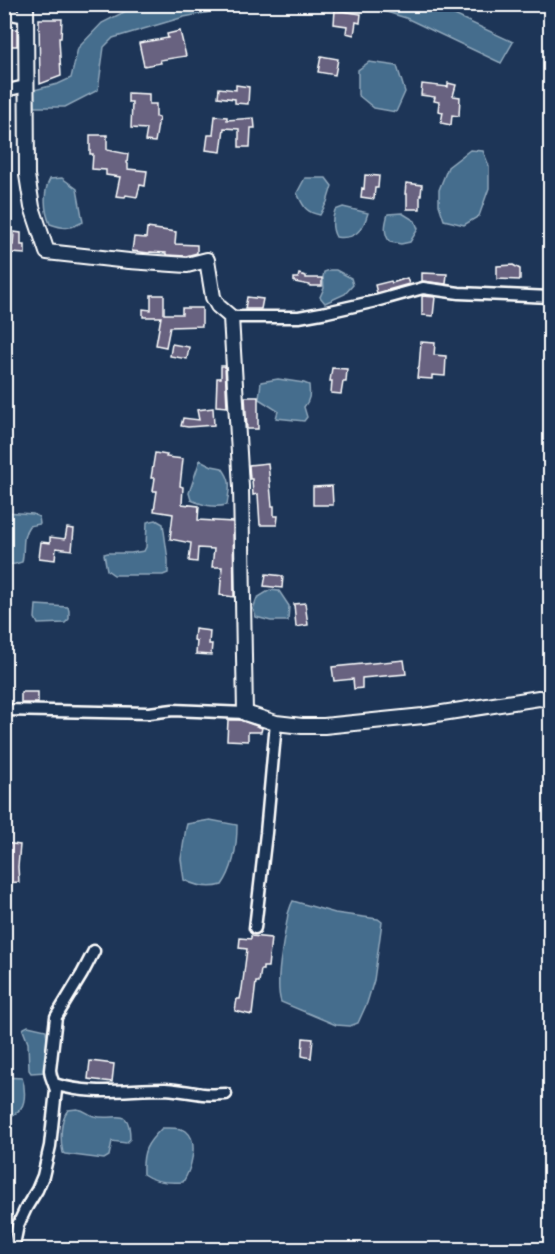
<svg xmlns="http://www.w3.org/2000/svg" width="555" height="1254" viewBox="0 0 555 1254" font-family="Pangolin,sans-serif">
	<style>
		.water { fill: #456d8d; stroke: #8fa7bb; stroke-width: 1.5 }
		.building { fill: #676280; stroke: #fff; stroke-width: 1.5 }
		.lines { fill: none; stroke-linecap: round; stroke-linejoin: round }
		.minor-casing { stroke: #fff; stroke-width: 15 }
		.tertiary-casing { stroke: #fff; stroke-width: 18 }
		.minor { stroke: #1d3557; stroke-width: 10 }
		.tertiary { stroke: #1d3557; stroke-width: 14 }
	</style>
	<rect width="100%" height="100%" fill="#1d3557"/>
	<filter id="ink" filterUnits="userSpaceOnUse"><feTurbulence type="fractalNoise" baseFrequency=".0167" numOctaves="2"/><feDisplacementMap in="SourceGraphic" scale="12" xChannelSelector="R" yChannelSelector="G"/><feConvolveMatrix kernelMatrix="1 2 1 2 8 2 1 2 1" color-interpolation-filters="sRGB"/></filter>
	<g filter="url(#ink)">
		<!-- water -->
		<path class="water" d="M145,4L246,5L184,17L113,38L104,47L98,90L65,107H35L34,90L58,84L71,78L78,48L102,23L130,9Z
			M364,5H433L513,42L501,63L406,18Z
			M369,62L397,66L405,92L396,112L374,108L358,95V70Z
			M470,150L483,151L489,166V188L479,216L464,225L444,220L439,205V190L448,167Z
			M62,178L77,189L83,222C69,229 64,229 50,224C44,210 43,192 50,179Z
			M305,178H326L332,186L327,202L320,215C305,212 304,207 297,193Z
			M343,207L368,213C363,230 355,240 336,237C331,228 332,219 335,210Z
			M402,213L415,221L418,229L410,242L401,244L390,242C383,233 385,224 388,214Z
			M330,270H336L351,278L353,285L345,294L325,303L320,297L324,288L323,277L324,272Z
			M278,379L304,383L309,385C310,395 310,400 304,407L307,417L304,421L276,418L278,411L259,399L261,382Z
			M200,460L212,466L222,468C233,482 229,489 227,505C213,508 203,505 191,500L189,493Z
			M5,512L33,514L39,517L40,524L29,526C21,537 25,549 22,562L15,564L5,565Z
			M156,520L163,524L168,560V573L163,575H114L107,570L104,554L108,553H131L144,551L146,547L147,522Z
			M270,590L279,591L289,606L288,621H271L256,617L253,609L257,598Z
			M36,605L68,607L69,611V619L65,623L38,624L35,618Z
			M210,820L237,825C237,845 234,868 222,885C209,889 196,886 184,880L181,859L186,828L187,824Z
			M293,901L335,913L378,919L382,922L374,980L367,1003L358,1023L350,1026L336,1025L281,1002C274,981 285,936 288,914L291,905Z
			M28,1026L46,1030L49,1053L46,1072L31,1073L29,1070L28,1043L23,1030L24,1028Z
			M4,1077L22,1078C25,1086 26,1101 21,1108C19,1111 16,1113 13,1115L5,1114Z
			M77,1109C86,1110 87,1114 94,1116C116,1122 130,1104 130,1139L126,1143L112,1141L109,1156L104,1159L65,1154L63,1153C60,1141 60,1119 68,1110Z
			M162,1128C169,1128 181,1127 186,1131C200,1142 190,1171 183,1182C170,1183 154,1182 143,1174C142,1151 146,1144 162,1128Z"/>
		<!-- building -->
		<path class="building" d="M335,10L361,14L360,23L356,22L354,35L346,33L347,26L334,24Z
			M39,19H62L61,38H59L61,76L40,84Z
			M17,29V46H4V30Z
			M180,31L186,56L160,60L161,63L144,66L139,43L168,38L167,34Z
			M321,56L338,59L335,75L318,72Z
			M448,83L456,85L453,96L460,97L459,116L452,115L451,125L441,123L443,112L438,111L439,102L434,101L435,97L421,95L422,84L448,87Z
			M236,85L249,87L248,104L235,103V99L218,97L219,88L236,90Z
			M128,93L149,94V104H156V117L159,118L155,142L145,141L147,129L131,128L132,102H128Z
			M215,116L227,117V120L254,118L255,128H251L250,147H239V129L224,128L221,152L206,150L208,135H213Z
			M90,135H107V150L128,154L127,163L128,164V169L147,171L145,186L140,185L137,197L126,195L125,197L116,196L120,177L106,175V170L92,169L93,154H90Z
			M365,175L379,176L378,188H375L374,199L361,197L362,188L364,189Z
			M406,183L422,185L421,195H420V209H407V194H405Z
			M147,228L176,232L175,244L197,245V253L186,256L166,255V253L150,252L149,253L132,251L134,237L146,238Z
			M14,232L21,233V245H25V254L11,253V245H13Z
			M513,265L520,269V280L497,279V266Z
			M422,273L447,274L446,284L422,281Z
			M299,274L306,276V278H322V286H310V285L294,282V278H298Z
			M407,278L409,284L377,293L375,285L391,281L392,283Z
			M151,295H164V314H182V308H202V326L170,327L166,347L156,345L161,317H143V309L151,310Z
			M422,296L435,297L433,316L422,315Z
			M247,297L263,299L261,309H245Z
			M421,342L435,343L434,355L446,356L445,376L432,375V379L417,378L418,368H419Z
			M172,344L189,347L187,359L170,356Z
			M221,366H225L227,407L216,406L217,378H221Z
			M332,368L347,369L346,382H343L341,394L331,393L332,381H330Z
			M245,397H258V429H247Z
			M213,408L214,425L188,427L181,426L183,418L199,420L197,410Z
			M155,453L167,455L166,457L183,459L180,486L183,487L182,504L199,506L198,520L233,522L234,597L220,595L222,567H212L214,549L198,548L197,562L189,561L191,543L170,539L173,514L154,511L157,491H153L155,478H151Z
			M268,463L272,506H274V516H278L277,525H260L258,494L253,495L252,479H250L249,465Z
			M332,486L333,505H313V487Z
			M67,528L74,529L72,550L56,548L55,560L39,558L41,542L50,543V537L65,539Z
			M266,574L283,576L282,588L264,586Z
			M305,603L308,625L296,627L294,604Z
			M195,629L210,631L209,644H212L211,655L196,654L197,641L194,640Z
			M404,660L406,674L362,678V688L354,689L353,679L334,681L332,667Z
			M21,692H38V703H21Z
			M228,720H240L262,728L261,732H248V741L227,740Z
			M4,843L20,845L18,867L19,882L4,883Z
			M251,936L271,938L268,967H263V970H261L259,982H256L252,1015L235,1011L237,999H240L242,989L247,949L239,948L240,938L251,939Z
			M303,1038L313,1039L311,1058L302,1056Z
			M90,1061L114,1064L112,1082L88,1079Z"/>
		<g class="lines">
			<defs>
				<path id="minor" d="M4,6L11,14L21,16L26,14
					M4,91L26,86
					M231,317H299L327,312L376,301L423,288L459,293L550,297
					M4,710L149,713L173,710L245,713
					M255,928L266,833L276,723
					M54,1084C92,1096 126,1089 165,1089C178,1090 190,1092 203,1094C210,1095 218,1094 226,1094
					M13,1250L18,1225L26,1208L37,1190L43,1176L50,1146L56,1090L51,1076L50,1070L56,1017L82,974L94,951"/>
				<path id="tertiary" d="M26,4L27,175L32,207L47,252L129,261L187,265L207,260L213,297L218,306L231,317L241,487L245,713L276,723L302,726H324L423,716L539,698L550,700"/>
			</defs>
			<!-- minor casing -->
			<use href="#minor" class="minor-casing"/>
			<!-- tertiary casing -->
			<use href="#tertiary" class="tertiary-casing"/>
			<!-- minor -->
			<use href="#minor" class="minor"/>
			<!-- tertiary -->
			<use href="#tertiary" class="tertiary"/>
		</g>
	</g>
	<!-- margin -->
	<rect width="555" height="1254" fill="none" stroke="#1d3557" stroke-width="24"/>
	<rect x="12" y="12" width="531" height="1230" fill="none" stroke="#fff" stroke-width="2" filter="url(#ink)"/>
</svg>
